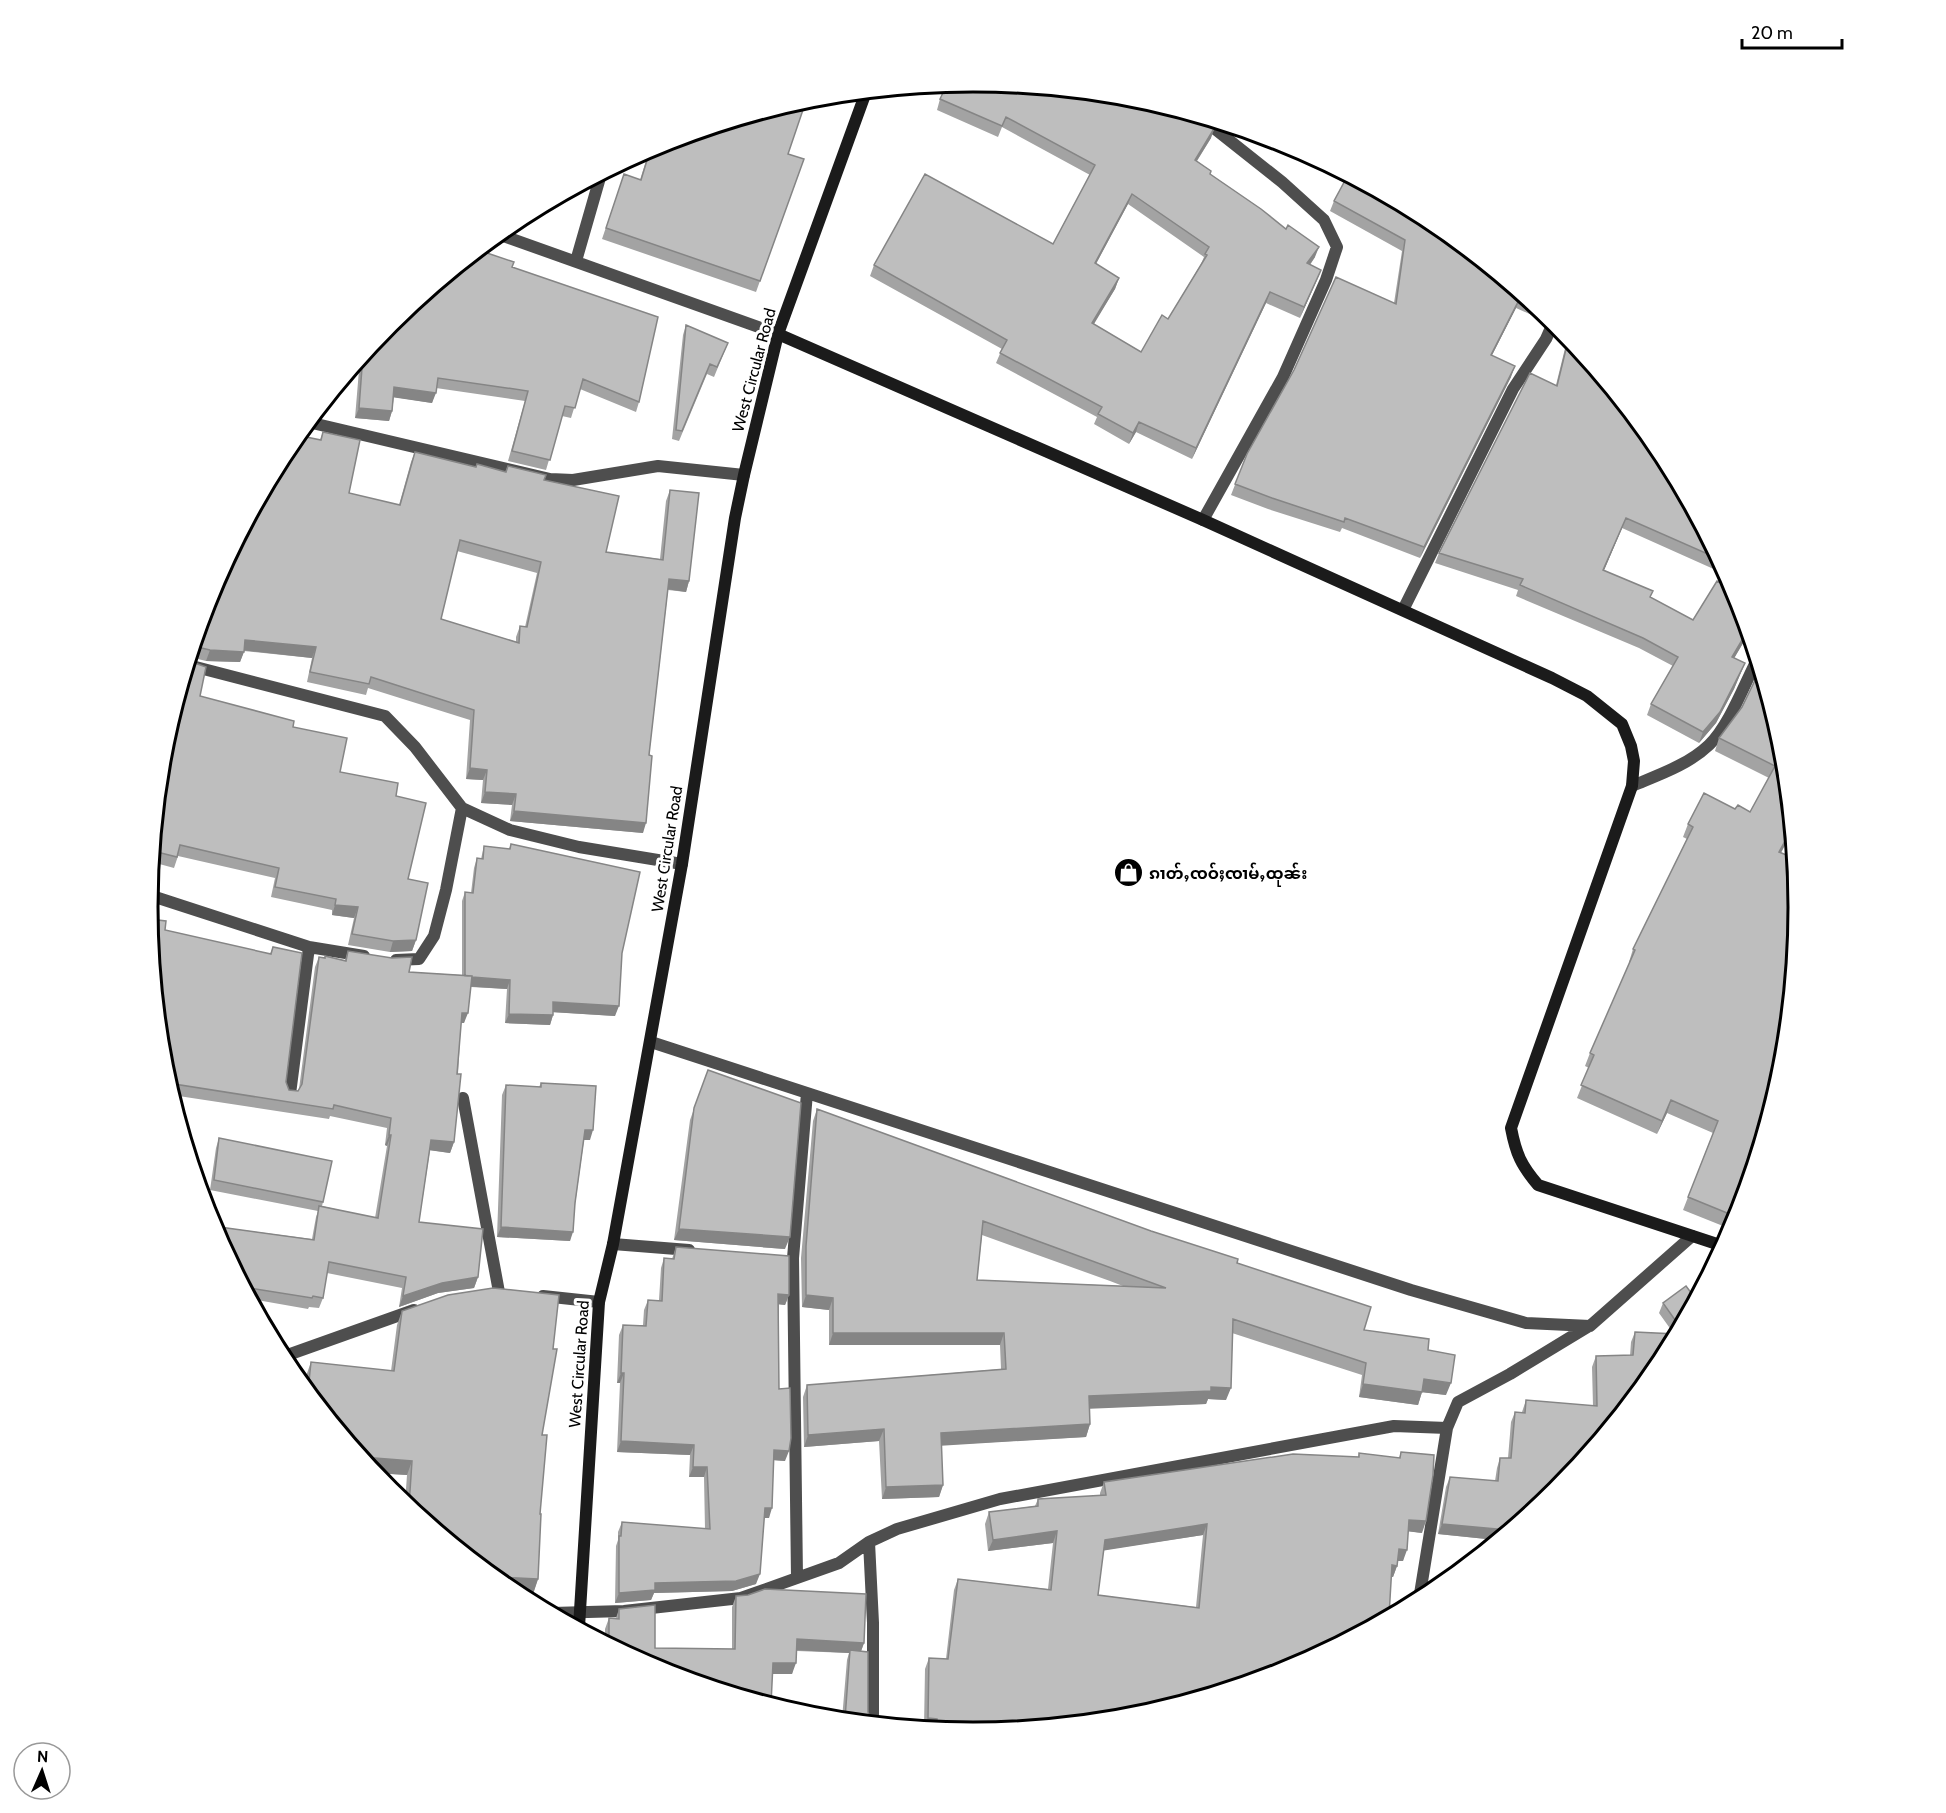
<svg xmlns="http://www.w3.org/2000/svg" width="1946" height="1813" viewBox="0 0 1946 1813" font-family="Cabin,'Noto Sans Myanmar',sans-serif">
	<style>
		.lines { fill: none; stroke-linecap: round; stroke-linejoin: round }
		.street { stroke: #4e4e4e; stroke-width: 12 }
		.secondary { stroke: #1b1b1b; stroke-width: 12 }
		.wall { fill: #a3a3a3; fill-rule: evenodd }
		.shaded-wall { fill: #858585 }
		.building { fill: #bebebe; stroke: #858585; stroke-width: 1.5; fill-rule: evenodd }
		.labels { text-anchor: middle; dominant-baseline: central; stroke-width: 6; stroke-linejoin: round; paint-order: stroke }
		.street-label { font-size: 16px; fill: #000; stroke: #fff }
		.poi-label { font-size: 16px; font-weight: bold; fill: #000; stroke: #fff; text-anchor: start }
		.rim { fill: none; stroke: #000; stroke-width: 3 }
	</style>
	<rect width="100%" height="100%" fill="#fff"/>
	<g class="lines">
		<!-- street -->
		<path class="street" d="M1200,117L1282,182L1324,220L1337,247L1326,280L1283,377L1203,520
			M498,234L778,334
			M576,261L601,174
			M308,422L550,479L573,480L658,466L744,475
			M1403,610L1513,389L1546,339L1554,321
			M188,665L385,716L415,747L462,808
			M1632,786C1658,775 1688,765 1709,745C1729,726 1744,685 1757,660
			M149,895L309,947L364,956
			M396,960L419,959L434,936L446,890L462,808L510,830L579,847L682,864
			M651,1042L1411,1290L1526,1323L1590,1326L1692,1236
			M290,1094L309,947
			M463,1098L499,1292
			M613,1244L689,1250
			M543,1296L599,1302
			M282,1357L414,1310
			M869,1542L873,1623V1722
			M797,1578L793,1258L807,1093
			M1419,1600L1447,1428
			M552,1613L624,1611L741,1598L839,1563L869,1542L897,1529L1000,1499L1394,1426L1447,1428L1458,1402L1510,1374L1589,1326"/>
		<!-- secondary -->
		<path class="secondary" d="M778,334L1203,520L1552,678L1587,696L1622,724L1631,746L1634,761L1632,786L1511,1128C1516,1154 1521,1165 1538,1185L1723,1246
			M579,1627L599,1302L613,1244L682,864L735,518L744,475L778,334L866,92"/>
	</g>
	<!-- wall -->
	<path class="wall" d="M1093,96L1211,138L1197,161L1211,171L1210,175L1315,257L1310,265L1321,270L1300,318L1266,303L1192,459L1136,432L1129,444L1094,424L1097,417L996,363L1002,349L870,276L874,265L1053,244L1090,175L1002,127L998,137L937,110L940,99ZM1128,204L1204,257L1201,264L1168,319L1141,352L1093,324L1115,289L1119,278L1096,264Z
		M1253,133L1268,137L1266,140Z
		M657,144L788,154L804,159L756,292L602,239L624,174L640,180L650,148Z
		M551,201L547,210L536,208Z
		M1334,201L1432,220L1548,316L1545,321L1516,308L1492,355L1511,377L1420,558L1342,528L1340,532L1268,509L1231,495L1247,454L1394,303L1402,251L1330,211Z
		M512,267L639,402L636,412L580,389L571,418L562,416L546,470L508,461L525,401L436,388L432,403L394,397L392,411L389,421L355,418L360,358L390,323Z
		M686,325L728,343L714,377L707,374L679,441L672,439L683,335Z
		M1568,336L1660,448L1727,575L1622,528L1604,570L1650,597L1693,620L1736,591L1749,633L1734,658L1745,663L1734,689L1716,723L1699,743L1647,715L1651,704L1673,666L1639,648L1516,596L1518,590L1435,563L1439,553L1556,385Z
		M323,432L349,493L399,505L411,462L415,452L475,467L505,472L508,466L544,480L606,552L660,559L666,501L670,490L689,581L686,592L668,590L649,755L643,833L510,821L512,805L481,803L483,780L466,779L470,720L368,688L366,695L307,682L312,658L244,651L240,662L206,661L190,657L210,590L320,440ZM457,551L537,573L525,627L520,626L516,637V642L441,619Z
		M200,696L293,727L340,772L396,796L416,940L412,951L390,952L348,945L354,918L332,915V910L271,897L275,878L178,856L174,868L152,862L163,745Z
		M1719,738L1783,746L1781,852L1783,1068L1736,1222L1731,1220L1728,1228L1683,1210L1713,1133L1667,1113L1657,1134L1577,1098L1589,1068L1585,1066L1590,1053L1630,963L1629,962L1633,949L1687,839L1683,837L1688,824L1735,809L1750,812L1769,778L1715,751Z
		M511,844L622,953L615,1016L553,1012V1015L550,1025L505,1023L507,989L471,987L464,1023H461L454,1142L450,1153L430,1150L419,1222L478,1277L474,1288L438,1293L399,1307L402,1288L327,1273L323,1298L319,1308L309,1307L308,1309L251,1299L212,1226L312,1239L316,1217L318,1211L210,1190L216,1148L219,1138L323,1202L322,1206L375,1218L387,1146L385,1145L387,1128L330,1116L329,1119L172,1095L163,1067L165,930L270,954L273,947L286,1082L289,1090L298,1091L299,1089L315,967L319,957L345,960L348,951L409,972L462,975V901L465,892L471,893L474,868L477,858L481,859L484,846L509,849Z
		M708,1070L785,1249L674,1240L690,1120Z
		M541,1083L590,1140H584L570,1241L497,1237L502,1095L506,1085L539,1087Z
		M817,1109L1237,1263L1364,1330L1428,1350L1446,1395L1422,1392L1418,1405L1359,1397L1362,1375L1232,1333L1226,1400L1208,1399L1206,1404L1089,1408L1090,1424L1086,1437L941,1445L943,1485L939,1497L882,1499L879,1441L804,1447L803,1397L807,1385L1001,1369L1000,1345H829V1310L802,1307L801,1258L813,1121ZM982,1235L1110,1281L1123,1286L977,1280Z
		M676,1247L789,1295L785,1305L779,1304V1389L785,1461L774,1460L769,1518H764L756,1584L732,1591L654,1593L651,1600L615,1603L616,1546L618,1540V1532L622,1522L705,1529L704,1477H689L690,1455L617,1452L620,1383H617L619,1335L623,1325H643L644,1310L648,1300H659L661,1268L664,1258L672,1259Z
		M1695,1298L1659,1365L1556,1490L1496,1540L1438,1534L1446,1487L1450,1477L1495,1481L1497,1468L1500,1458H1508L1511,1422L1515,1412H1522L1526,1400L1593,1406L1592,1367L1596,1356H1630L1631,1342L1635,1332L1674,1334L1659,1313L1663,1303Z
		M402,1311L542,1435L538,1579L533,1594L514,1593L405,1503L407,1475L375,1473L305,1387L306,1376L311,1362L391,1371L397,1325Z
		M1401,1452L1422,1533L1408,1531L1403,1561H1398L1397,1566L1393,1577H1391L973,1732L924,1727L925,1669L929,1658L946,1659L954,1590L958,1579L1048,1589L1053,1543L988,1551L985,1524L989,1512L1035,1506L1038,1499L1100,1496V1493L1104,1482L1358,1457L1359,1453L1399,1458ZM1203,1535L1196,1607L1098,1595L1103,1550Z
		M736,1596L864,1643L861,1651L868,1712L871,1722L842,1719L847,1660L849,1653L797,1651L792,1674L657,1669L605,1641V1629L609,1618H616L619,1609L655,1648L732,1649V1607Z"/>
	<!-- shaded-wall -->
	<path class="shaded-wall" d="M1215,127L1211,138L1191,170L1195,160Z
		M1132,194L1128,204L1091,273L1095,263Z
		M1319,247L1315,257L1303,274L1307,263Z
		M1321,270L1317,280L1300,318L1304,307Z
		M1119,278L1115,289L1088,334L1092,323Z
		M1270,292L1266,303L1192,459L1196,448Z
		M1520,298L1516,308L1487,365L1491,355Z
		M1515,366L1511,377L1420,558L1424,547Z
		M394,387L436,393L432,403L391,397Z
		M359,408L392,411L389,421L355,418Z
		M1139,422L1136,432L1129,444L1133,433Z
		M1626,518L1622,528L1600,580L1603,570Z
		M669,579L689,581L686,592L666,589Z
		M1748,630L1749,633L1729,667L1732,657Z
		M245,640L316,647L312,658L241,650Z
		M210,650L244,652L240,662L206,661Z
		M1745,663L1734,689L1716,723L1699,743L1703,732Z
		M470,768L487,770L483,780L466,779Z
		M485,792L516,794L512,805L481,803Z
		M514,811L646,823L643,833L510,821Z
		M1791,830V834L1775,864L1779,852Z
		M335,905L358,907L354,918L332,915Z
		M416,940L412,951L390,952L393,941Z
		M465,977L510,980L507,989L461,986Z
		M553,1002L619,1006L615,1016L550,1012Z
		M462,1013H468L464,1023H458Z
		M509,1014L553,1015L550,1025L505,1023Z
		M1671,1100L1667,1113L1657,1134L1662,1121Z
		M585,1130H593L590,1140H582Z
		M389,1135H391L387,1146L385,1145Z
		M431,1140L454,1142L450,1153L428,1150Z
		M501,1227L573,1232L570,1241L497,1237Z
		M679,1229L790,1237L785,1249L674,1240Z
		M478,1277L474,1288L438,1293L399,1307L403,1296L442,1283Z
		M778,1294L789,1295L785,1305L775,1304Z
		M806,1295L833,1298L829,1310L802,1307Z
		M833,1333H1004L1000,1345H829Z
		M621,1373H624L620,1383H617Z
		M1424,1379L1451,1383L1446,1395L1420,1392Z
		M1363,1384L1422,1392L1418,1405L1359,1397Z
		M1211,1387L1231,1388L1226,1400L1208,1399L1206,1404L1084,1409L1089,1396Z
		M1090,1424L1086,1437L937,1446L941,1433Z
		M884,1429L879,1441L804,1447L808,1435Z
		M621,1441L694,1445L690,1455L617,1452Z
		M774,1450L789,1451L785,1461L771,1460Z
		M362,1457L412,1461L407,1475L375,1473Z
		M693,1467H707L704,1477H689Z
		M943,1485L939,1497L882,1499L886,1487Z
		M765,1508H772L769,1518H761Z
		M1409,1520L1426,1521L1422,1533L1405,1531Z
		M1207,1524L1203,1535L1101,1551L1105,1540Z
		M1442,1524L1508,1530L1496,1540L1438,1534Z
		M1057,1531L1053,1543L988,1551L993,1540Z
		M1399,1549L1407,1550L1403,1561H1395Z
		M1392,1565L1397,1566L1393,1577L1387,1576Z
		M760,1574L756,1584L732,1591L654,1593L651,1600L615,1603L619,1593L655,1583Z
		M496,1577L538,1579L533,1594L515,1593Z
		M797,1639L864,1643L860,1654L850,1650L849,1653L793,1650Z
		M773,1663H796L792,1674H769Z
		M928,1718L937,1719L934,1728L924,1727Z"/>
	<!-- building -->
	<path class="building" d="M973,81L1084,92L1093,96L1095,93L1134,97L1194,115L1215,127L1195,160L1211,171L1210,174L1261,209L1286,229L1288,225L1319,247L1307,263L1321,270L1304,307L1270,292L1196,448L1139,422L1133,433L1098,414L1102,407L1000,353L1007,340L874,265L925,174L1053,244L1095,165L1006,117L1002,126L940,99L947,84ZM1132,194L1209,247L1205,254L1207,255L1168,319L1162,315L1141,352L1092,323L1119,278L1095,263Z
		M807,98L788,154L804,159L760,281L606,228L624,174L641,180L651,147L657,144Z
		M1348,175L1432,220L1534,304L1520,298L1491,355L1515,366L1424,547L1345,518L1344,522L1272,498L1235,484L1247,454L1294,370L1336,277L1396,304L1405,240L1334,201Z
		M478,250L514,262L512,267L658,317L639,402L583,379L575,408L565,406L550,460L512,451L528,391L438,378L436,393L394,387L392,411L359,408L363,354L390,323Z
		M686,325L728,343L717,367L710,364L682,431L676,430Z
		M1569,337L1660,448L1719,559L1626,518L1603,570L1653,591L1650,597L1693,620L1717,581L1735,589L1736,591L1748,630L1732,657L1745,663L1720,712L1703,732L1651,704L1678,657L1643,638L1520,585L1523,579L1439,553L1530,373L1557,386Z
		M323,432L360,440L349,493L400,505L415,452L476,467L477,464L506,472L508,466L546,475L544,480L619,496L606,552L663,560L670,490L699,493L689,581L669,579L649,755L652,756L646,823L514,811L516,794L485,792L487,770L470,768L474,710L371,677L369,684L310,672L316,647L245,640L244,652L210,650L193,646L210,590L287,448L297,435L321,440ZM460,540L541,562L527,627L520,626L519,643L441,619Z
		M189,661L206,667L200,696L294,721L293,727L347,738L340,772L398,783L396,796L426,803L408,879L428,883L416,940L393,941L352,934L358,907L335,905L336,899L275,887L279,868L180,845L177,857L153,851L163,745Z
		M1760,670L1783,746L1791,830L1779,852L1794,858L1798,907L1783,1068L1740,1209L1735,1207L1732,1215L1688,1197L1718,1121L1671,1100L1662,1121L1581,1085L1594,1055L1590,1053L1635,950L1633,949L1693,827L1688,824L1704,793L1735,809L1738,805L1750,812L1775,766L1719,738L1742,707Z
		M511,844L640,872L622,953L619,1006L553,1002V1015L509,1014L510,980L472,977V976H465V892L473,893L477,858L483,859L484,846L510,849Z
		M149,919L166,921L165,930L271,954L273,947L302,953L286,1082L289,1090L298,1091L302,1084L319,957L325,958V956L346,961L348,951L392,958L412,957L409,972L472,976L468,1013H462L457,1074H461L454,1142L431,1140L419,1222L483,1229L478,1277L442,1283L403,1296L406,1277L329,1262L323,1298L313,1296L312,1298L250,1288L249,1294L212,1226L314,1240L319,1206L378,1218L391,1135H389L391,1118L334,1105L333,1109L168,1083L163,1067Z
		M708,1070L801,1103L790,1237L679,1229L694,1108Z
		M541,1083L596,1086L593,1130H585L575,1203L573,1232L501,1227L506,1085L541,1087Z
		M817,1109L1151,1231L1238,1259L1237,1263L1371,1307L1364,1330L1429,1339L1428,1350L1455,1355L1451,1383L1424,1379L1422,1392L1363,1384L1366,1363L1233,1319L1231,1388L1211,1387V1391L1089,1396L1090,1424L941,1433L943,1485L886,1487L884,1429L808,1435L807,1385L1006,1369L1004,1333H833V1298L806,1295V1246ZM983,1221L1166,1288L977,1280Z
		M219,1138L332,1161L323,1202L214,1180Z
		M676,1247L789,1256V1295L778,1294L779,1389L790,1388L791,1438L789,1451L774,1450L772,1508H765L760,1574L736,1581L655,1583V1590L619,1593V1536H621L622,1522L710,1529L707,1467H693L694,1445L621,1441L624,1373H621L623,1325L646,1326L648,1300L662,1301L664,1258L674,1259Z
		M1686,1286L1695,1298L1680,1327L1663,1303Z
		M493,1288L559,1295L553,1349H557L542,1435H547L540,1514H541L538,1579L496,1577L409,1506L412,1461L362,1457L308,1391L311,1362L394,1371L402,1311L448,1295Z
		M1635,1332L1676,1334L1659,1365L1556,1490L1508,1530L1442,1524L1450,1477L1498,1481L1500,1458H1511L1515,1412L1525,1413L1526,1400L1597,1406L1596,1356L1633,1355Z
		M1401,1452L1434,1455L1433,1475L1426,1521L1409,1520L1407,1550L1399,1549L1397,1566L1392,1565L1389,1616L1289,1669L1134,1716L973,1732L937,1728V1719L928,1718L929,1658L948,1659L958,1579L1051,1590L1057,1531L993,1540L989,1512L1038,1506V1499L1106,1495L1104,1482L1293,1454L1359,1457V1453L1400,1458ZM1207,1524L1199,1608L1098,1595L1105,1540Z
		M765,1589L866,1594L864,1643L797,1639L796,1663H773L771,1704L657,1669L609,1643V1618L619,1619V1609L655,1605V1648L735,1649L736,1596L748,1595Z
		M850,1650L868,1652V1712L871,1721L845,1719Z"/>
	<!-- icons -->
	<defs>
		<symbol id="shop-disc" viewBox="-11 -11 22 22"><circle r="9.5" fill="#000" stroke="#fff"/><path d="M-5-2.5h2.3a2.7 3.5 0 0 1 5.4 0H5L5.5 6h-11ZM-1.5-2.5h3a1.5 2.3 0 0 0-3 0Z" fill="#fff"/></symbol>
	</defs>
	<g fill-rule="evenodd">
		<use href="#shop-disc" x="1112" y="856" width="33" height="33"/>
	</g>
	<g class="labels">
		<!-- street labels -->
		<g class="street-label">
			<text transform="translate(754 370) rotate(-75)">West Circular Road</text>
			<text transform="translate(667 849) rotate(-81)">West Circular Road</text>
			<text transform="translate(579 1364) rotate(-86)">West Circular Road</text>
		</g>
		<!-- poi labels -->
		<g class="poi-label">
			<text x="1149" y="873">ၵၢတ်ႇၸဝ်ႈၸၢမ်ႇထုၼ်း</text>
		</g>
	</g>
	<!-- crop -->
	<path d="M0 0H1946V1813H0ZM158 907a815 815 0 1 1 1630 0a815 815 0 1 1-1630 0Z" fill="#fff" fill-rule="evenodd"/>
	<path class="rim" d="M158 907a815 815 0 1 1 1630 0a815 815 0 1 1-1630 0Z"/>
	<!-- north arrow -->
	<g transform="translate(42 1771) rotate(3)"><circle r="28" fill="#ffffff" stroke="#999999" stroke-width="1.5"/>
	<path d="M0-4.5L10 22L0 15L-10 22Z" fill="#000000"/>
	<text y="-9" font-size="16" font-weight="bold" text-anchor="middle" fill="#000000">N</text>
	</g>
	<!-- scale -->
	<path d="M1742 39v9h100v-9" fill="none" stroke="#000000" stroke-width="3"/>
	<text x="1751" y="39" font-size="18" fill="#000000" stroke="#ffffff" stroke-width="4.5" paint-order="stroke">20 m</text>
</svg>
